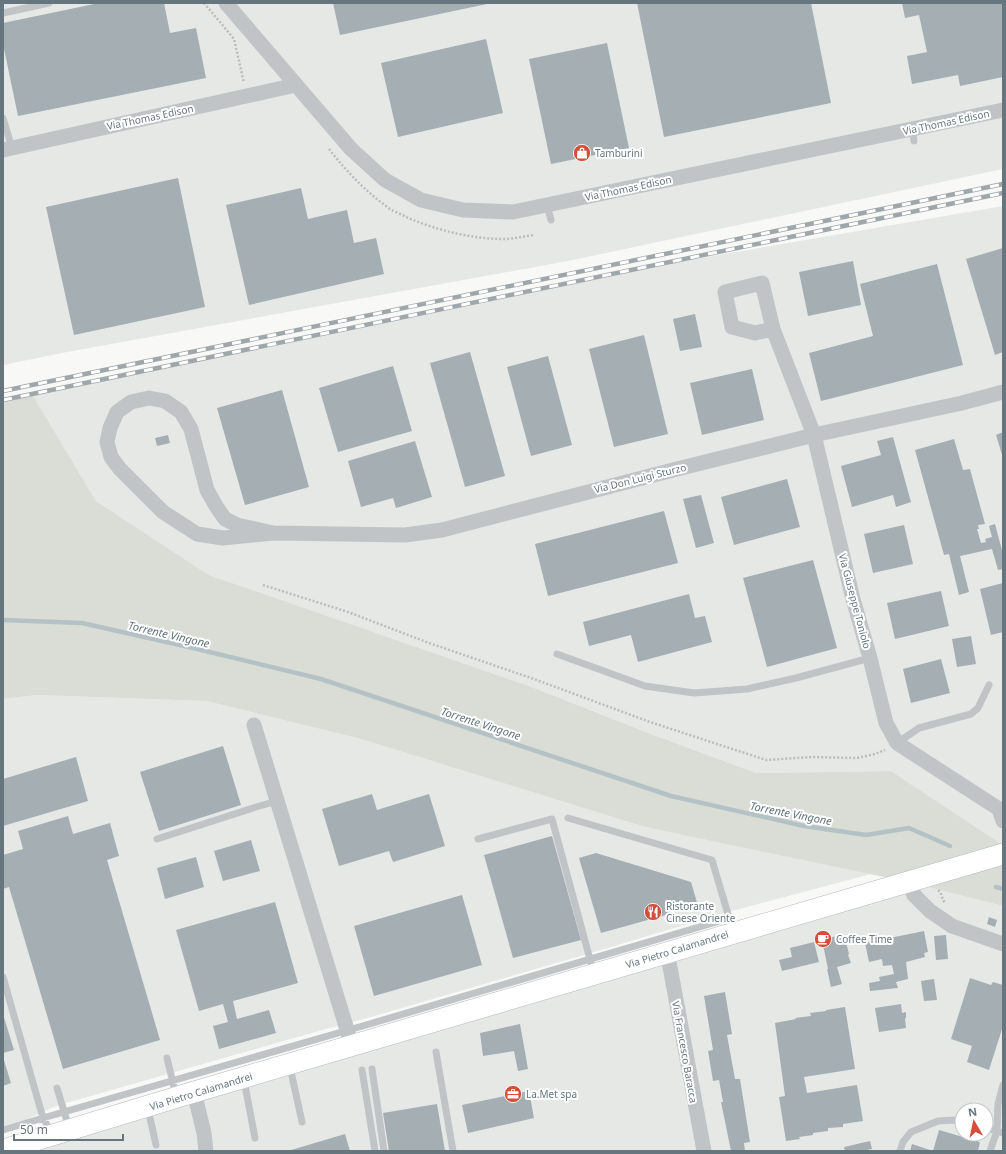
<svg xmlns="http://www.w3.org/2000/svg" width="1006" height="1154" viewBox="0 0 1006 1154" font-family="'Noto Sans',sans-serif">
	<style>
		.built { fill: #e6e8e6; fill-rule: evenodd }
		.green { fill: #d9ddd6 }
		.lines { fill: none; stroke-linecap: round; stroke-linejoin: round }
		.stream { stroke: #b5c2c5; stroke-width: 4.5 }
		.building { fill: #a5aeb2 }
		.secondary-casing { stroke: #b2b8bc; stroke-width: 22 }
		.path { stroke: #babdbf; stroke-width: 2.5; stroke-dasharray: 2 2; stroke-linecap: butt }
		.service { stroke: #c0c4c7; stroke-width: 7 }
		.minor { stroke: #c0c4c7; stroke-width: 15 }
		.secondary { stroke: #fff; stroke-width: 21 }
		.rail-casing { stroke: #a0a7ab; stroke-width: 4.5 }
		.rail { stroke: #fff; stroke-width: 3; stroke-dasharray: 9; stroke-linecap: butt }
		.labels { text-anchor: middle; dominant-baseline: central; stroke-width: 4; stroke-linejoin: round; paint-order: stroke }
		.street-label { font-size: 10px; fill: #66767e; stroke: #fff }
		.poi-label { font-size: 10px; fill: #66767e; stroke: #fff; text-anchor: start }
		.water-label { font-size: 11px; font-style: italic; fill: #607578; stroke: #fff }
	</style>
	<rect width="100%" height="100%" fill="#f8f8f6"/>
	<!-- built -->
	<path class="built" d="M3,3H1003V169L568,261L67,352L3,365Z
		M1003,206V845L891,771L756,773L651,734L529,686L209,575L96,501L32,394L614,273Z
		M37,695L206,701L361,739L645,827L871,874L724,913L601,950L364,1019L322,1030L56,1106L25,1120L3,1126V699Z
		M908,882L1003,906V1151H3ZM962,1110H986V1134H962Z"/>
	<!-- green -->
	<path class="green" d="M32,394L96,501L209,575L529,686L651,734L756,773L891,771L1003,845V906L908,882L645,827L361,739L206,701L37,695L3,699V400Z"/>
	<g class="lines">
		<!-- stream -->
		<path class="stream" d="M3,620L82,623L193,648L321,679L671,796L804,826L866,835L909,828L950,846
			M996,887L1003,889"/>
	</g>
	<!-- building -->
	<path class="building" d="M99,3H164L170,33L196,28L206,78L18,116L3,44V23Z
		M333,3H487V4L340,35Z
		M637,3H811L831,103L664,137Z
		M902,3H1003V77L960,86L958,75L912,84L907,56L927,52L919,15L905,18Z
		M486,39L503,113L398,137L381,63Z
		M607,43L629,148L551,164L529,59Z
		M178,178L205,307L74,335L46,207Z
		M301,188L308,219L347,210L354,243L376,238L384,274L249,305L226,205Z
		M1003,248V352L995,355L966,259Z
		M853,261L861,305L808,316L799,272Z
		M937,264L963,365L821,401L809,353L873,336L860,284Z
		M695,314L702,347L680,351L673,319Z
		M644,335L668,434L614,447L589,349Z
		M470,352L505,476L465,487L430,363Z
		M548,356L572,445L531,456L507,367Z
		M393,366L412,431L338,452L319,388Z
		M752,369L764,420L702,435L690,383Z
		M282,390L309,487L245,505L217,408Z
		M1003,432V458L996,435Z
		M168,435L170,443L157,446L155,438Z
		M893,437L911,502L896,507L893,495L852,507L841,466L881,455L877,441Z
		M954,439L963,470L970,469L985,524L978,525L979,529H977L981,543L986,542L985,539L992,537L989,526L995,524L1003,554V569L998,570L992,549L960,556L969,592L959,595L949,554L944,555L915,450Z
		M415,441L432,497L396,508L393,498L361,507L348,461Z
		M787,479L800,527L734,545L721,497Z
		M701,495L714,543L696,548L683,499Z
		M664,511L678,563L548,596L535,544Z
		M904,525L913,564L873,573L864,534Z
		M813,560L837,648L767,667L743,578Z
		M1003,583V632L991,635L980,589Z
		M941,591L949,626L895,639L887,603Z
		M689,594L695,618L705,616L712,642L638,662L631,635L589,646L583,622Z
		M971,636L976,664L957,667L952,639Z
		M941,659L950,693L911,703L903,669Z
		M223,746L241,805L159,831L140,772Z
		M76,757L88,801L3,826V779Z
		M372,794L377,810L429,794L445,846L393,862L389,851L339,866L322,809Z
		M68,816L73,834L110,823L119,856L107,860L160,1040L63,1069L9,887L3,889V855L23,849L18,831Z
		M552,836L581,940L513,958L484,855Z
		M251,840L260,871L223,881L214,851Z
		M596,853L691,882L698,906L601,933L579,858Z
		M196,857L204,887L165,899L157,868Z
		M462,895L482,965L374,996L354,926Z
		M275,902L298,983L233,1001L237,1019L269,1010L276,1033L219,1049L213,1026L228,1022L223,1004L199,1011L176,930Z
		M989,917L997,920L995,927L987,924Z
		M924,931L928,952L924,953L925,957L906,962L908,979L896,982L898,988L870,991L869,983L880,981L879,977L894,974L892,965L883,966L882,959L869,962L865,943Z
		M844,934L849,954L848,955L851,963L837,967L842,984L831,987L827,969H828L822,940Z
		M946,935L948,959L936,960L934,936Z
		M814,942L819,962L782,971L779,960L792,957L790,948Z
		M970,978L991,985L993,982L1003,985V1026L989,1070L967,1062L972,1046L951,1039Z
		M934,979L937,1000L924,1001L921,981Z
		M725,992L732,1034L727,1035L735,1079H740L750,1142L744,1143L745,1151H731L721,1102H723L719,1080L713,1081L708,1051L713,1050L704,996Z
		M901,1004L902,1013L906,1012V1018H905L906,1028L879,1032L875,1008Z
		M845,1007L855,1069L804,1077L807,1093L857,1085L863,1121L843,1124V1127L828,1128V1131L813,1133V1135L799,1137L800,1139L786,1141L779,1097L785,1096L775,1023L796,1019L795,1018L811,1016L810,1013L826,1011V1010Z
		M3,1014L14,1050L3,1053Z
		M520,1024L528,1069L518,1071L514,1051L483,1056L480,1033Z
		M3,1057L11,1083L3,1086Z
		M529,1091L534,1118L468,1133L462,1105Z
		M437,1104L445,1151H389L383,1113Z
		M939,1130L980,1142L978,1151H910L912,1144L933,1151Z
		M345,1134L350,1151H288Z
		M870,1141L872,1149L862,1151H845L844,1147Z"/>
	<g class="lines">
		<defs>
			<path id="secondary" d="M3,1150L194,1092L1003,854"/>
		</defs>
		<!-- secondary casing -->
		<use href="#secondary" class="secondary-casing"/>
		<!-- path -->
		<path class="path" d="M204,3L234,39L244,83
			M329,149C347,172 366,192 390,209C395,212 401,214 406,217C436,230 471,239 504,239C514,239 524,236 534,235
			M263,585L348,612L429,643L534,679L650,722L766,760L812,757L857,758L875,754L885,750
			M938,890C943,894 941,898 945,903"/>
		<!-- service -->
		<path class="service" d="M3,13L49,3
			M3,118L12,148
			M912,129L914,141
			M547,205L551,220
			M557,654L645,686L694,693L747,689L796,678L870,658
			M897,743L919,728L971,714L978,708L989,685
			M568,818L712,860L730,921
			M157,839L256,807L277,801
			M478,839L552,819L591,963
			M3,977L43,1118L52,1133
			M436,1052L453,1151
			M167,1058L176,1095
			M290,1067L302,1122
			M372,1069L384,1151
			M362,1070L375,1151
			M244,1080L255,1138
			M57,1088L69,1128
			M148,1109L156,1145
			M986,1128L997,1131L998,1104L1003,1085
			M3,1130L43,1118L366,1025L730,918
			M900,1151L903,1142L911,1132L938,1121L954,1120L962,1122
			M990,1151L997,1131L1003,1133"/>
		<!-- minor -->
		<path class="minor" d="M226,3L351,149L385,180L421,200L463,210L513,212L1003,110
			M3,150L296,85
			M773,329L755,333L732,327L725,292L762,283L773,329L814,435L853,599L870,658L886,723L897,743L999,809L1003,821
			M273,533L237,525L225,519L216,506L207,490L191,429L181,412L165,401L149,398L131,402L117,412L110,428L107,442L111,457L120,469L163,512L197,534L223,538L273,533L405,535L442,530L673,470L814,435L962,403L1003,392
			M254,725L352,1046
			M908,882L914,895L930,911L952,926L1003,944
			M666,953L670,967L704,1151
			M194,1092L204,1133L206,1151"/>
		<!-- secondary -->
		<use href="#secondary" class="secondary"/>
		<defs>
			<path id="rail" d="M3,391L1003,184
				M3,400L1003,193"/>
		</defs>
		<!-- rail casing -->
		<use href="#rail" class="rail-casing"/>
		<!-- rail -->
		<use href="#rail" class="rail"/>
	</g>
	<!-- icons -->
	<defs>
		<symbol id="shop-disc" viewBox="-11 -11 22 22"><circle r="9.5" fill="#d34e3b" stroke="#fff"/><path d="M-5-2.5h2.3a2.7 3.5 0 0 1 5.4 0H5L5.5 6h-11ZM-1.5-2.5h3a1.5 2.3 0 0 0-3 0Z" fill="#fff"/></symbol>
		<symbol id="restaurant-disc" viewBox="-11 -11 22 22"><circle r="9.5" fill="#d34e3b" stroke="#fff"/><path d="M-5-6h1v4h1v-4h1v4h1v-4h1v5L-1.5 .5V6h-2V.5L-5-1ZM5-6V6H3V1.5H1.5Q1.5-4 5-6Z" fill="#fff"/></symbol>
		<symbol id="cafe-disc" viewBox="-11 -11 22 22"><circle r="9.5" fill="#d34e3b" stroke="#fff"/><path d="M-5.5-4.5H6V0H3Q3 3.5 0 3.5H-2.5Q-5.5 3.5-5.5 0ZM3-3.2v2h1.7v-2ZM-6 4.5H4V6H-6Z" fill="#fff"/></symbol>
		<symbol id="office-disc" viewBox="-11 -11 22 22"><circle r="9.5" fill="#d34e3b" stroke="#fff"/><path d="M-6-3h4V-5.5h4V-3h4V5H-6ZM-1-4.5V-3h2v-1.5ZM-6 0V1H6V0Z" fill="#fff"/></symbol>
	</defs>
	<g fill-rule="evenodd">
		<use href="#shop-disc" x="572" y="143" width="20" height="20"/>
		<use href="#restaurant-disc" x="643" y="902" width="20" height="20"/>
		<use href="#cafe-disc" x="813" y="929" width="20" height="20"/>
		<use href="#office-disc" x="503" y="1084" width="20" height="20"/>
	</g>
	<g class="labels">
		<!-- street labels -->
		<g class="street-label">
			<text transform="translate(150 117) rotate(-12)">Via Thomas Edison</text>
			<text transform="translate(946 122) rotate(-12)">Via Thomas Edison</text>
			<text transform="translate(628 188) rotate(-12)">Via Thomas Edison</text>
			<text transform="translate(640 478) rotate(-14)">Via Don Luigi Sturzo</text>
			<text transform="translate(855 601) rotate(75)">Via Giuseppe Toniolo</text>
			<text transform="translate(677 949) rotate(-17)">Via Pietro Calamandrei</text>
			<text transform="translate(685 1052) rotate(80)">Via Francesco Baracca</text>
			<text transform="translate(201 1091) rotate(-17)">Via Pietro Calamandrei</text>
		</g>
		<!-- poi labels -->
		<g class="poi-label">
			<text x="595" y="153">Tamburini</text>
			<text x="666" y="906">Ristorante<tspan x="666" dy="12">Cinese Oriente</tspan></text>
			<text x="836" y="939">Coffee Time</text>
			<text x="526" y="1094">La.Met spa</text>
		</g>
		<!-- water labels -->
		<g class="water-label">
			<text transform="translate(169 634) rotate(13)">Torrente Vingone</text>
			<text transform="translate(481 723) rotate(18)">Torrente Vingone</text>
			<text transform="translate(791 813) rotate(11)">Torrente Vingone</text>
		</g>
	</g>
	<!-- border -->
	<rect width="1006" height="1154" fill="none" stroke="#66767e" stroke-width="8"/>
	<!-- north arrow -->
	<g transform="translate(974 1122) rotate(351)"><circle r="19" fill="#ffffff" stroke="#c2c8cb"/>
	<path d="M0-3L7 15L0 10L-7 15Z" fill="#d34e3b"/>
	<text y="-6" font-size="11" font-weight="bold" text-anchor="middle" fill="#66767e">N</text>
	</g>
	<!-- scale -->
	<path d="M14 1134v6h109v-6" fill="none" stroke="#66767e" stroke-width="2"/>
	<text x="20" y="1134" font-size="12" fill="#66767e" stroke="#ffffff" stroke-width="3" paint-order="stroke">50 m</text>
</svg>
